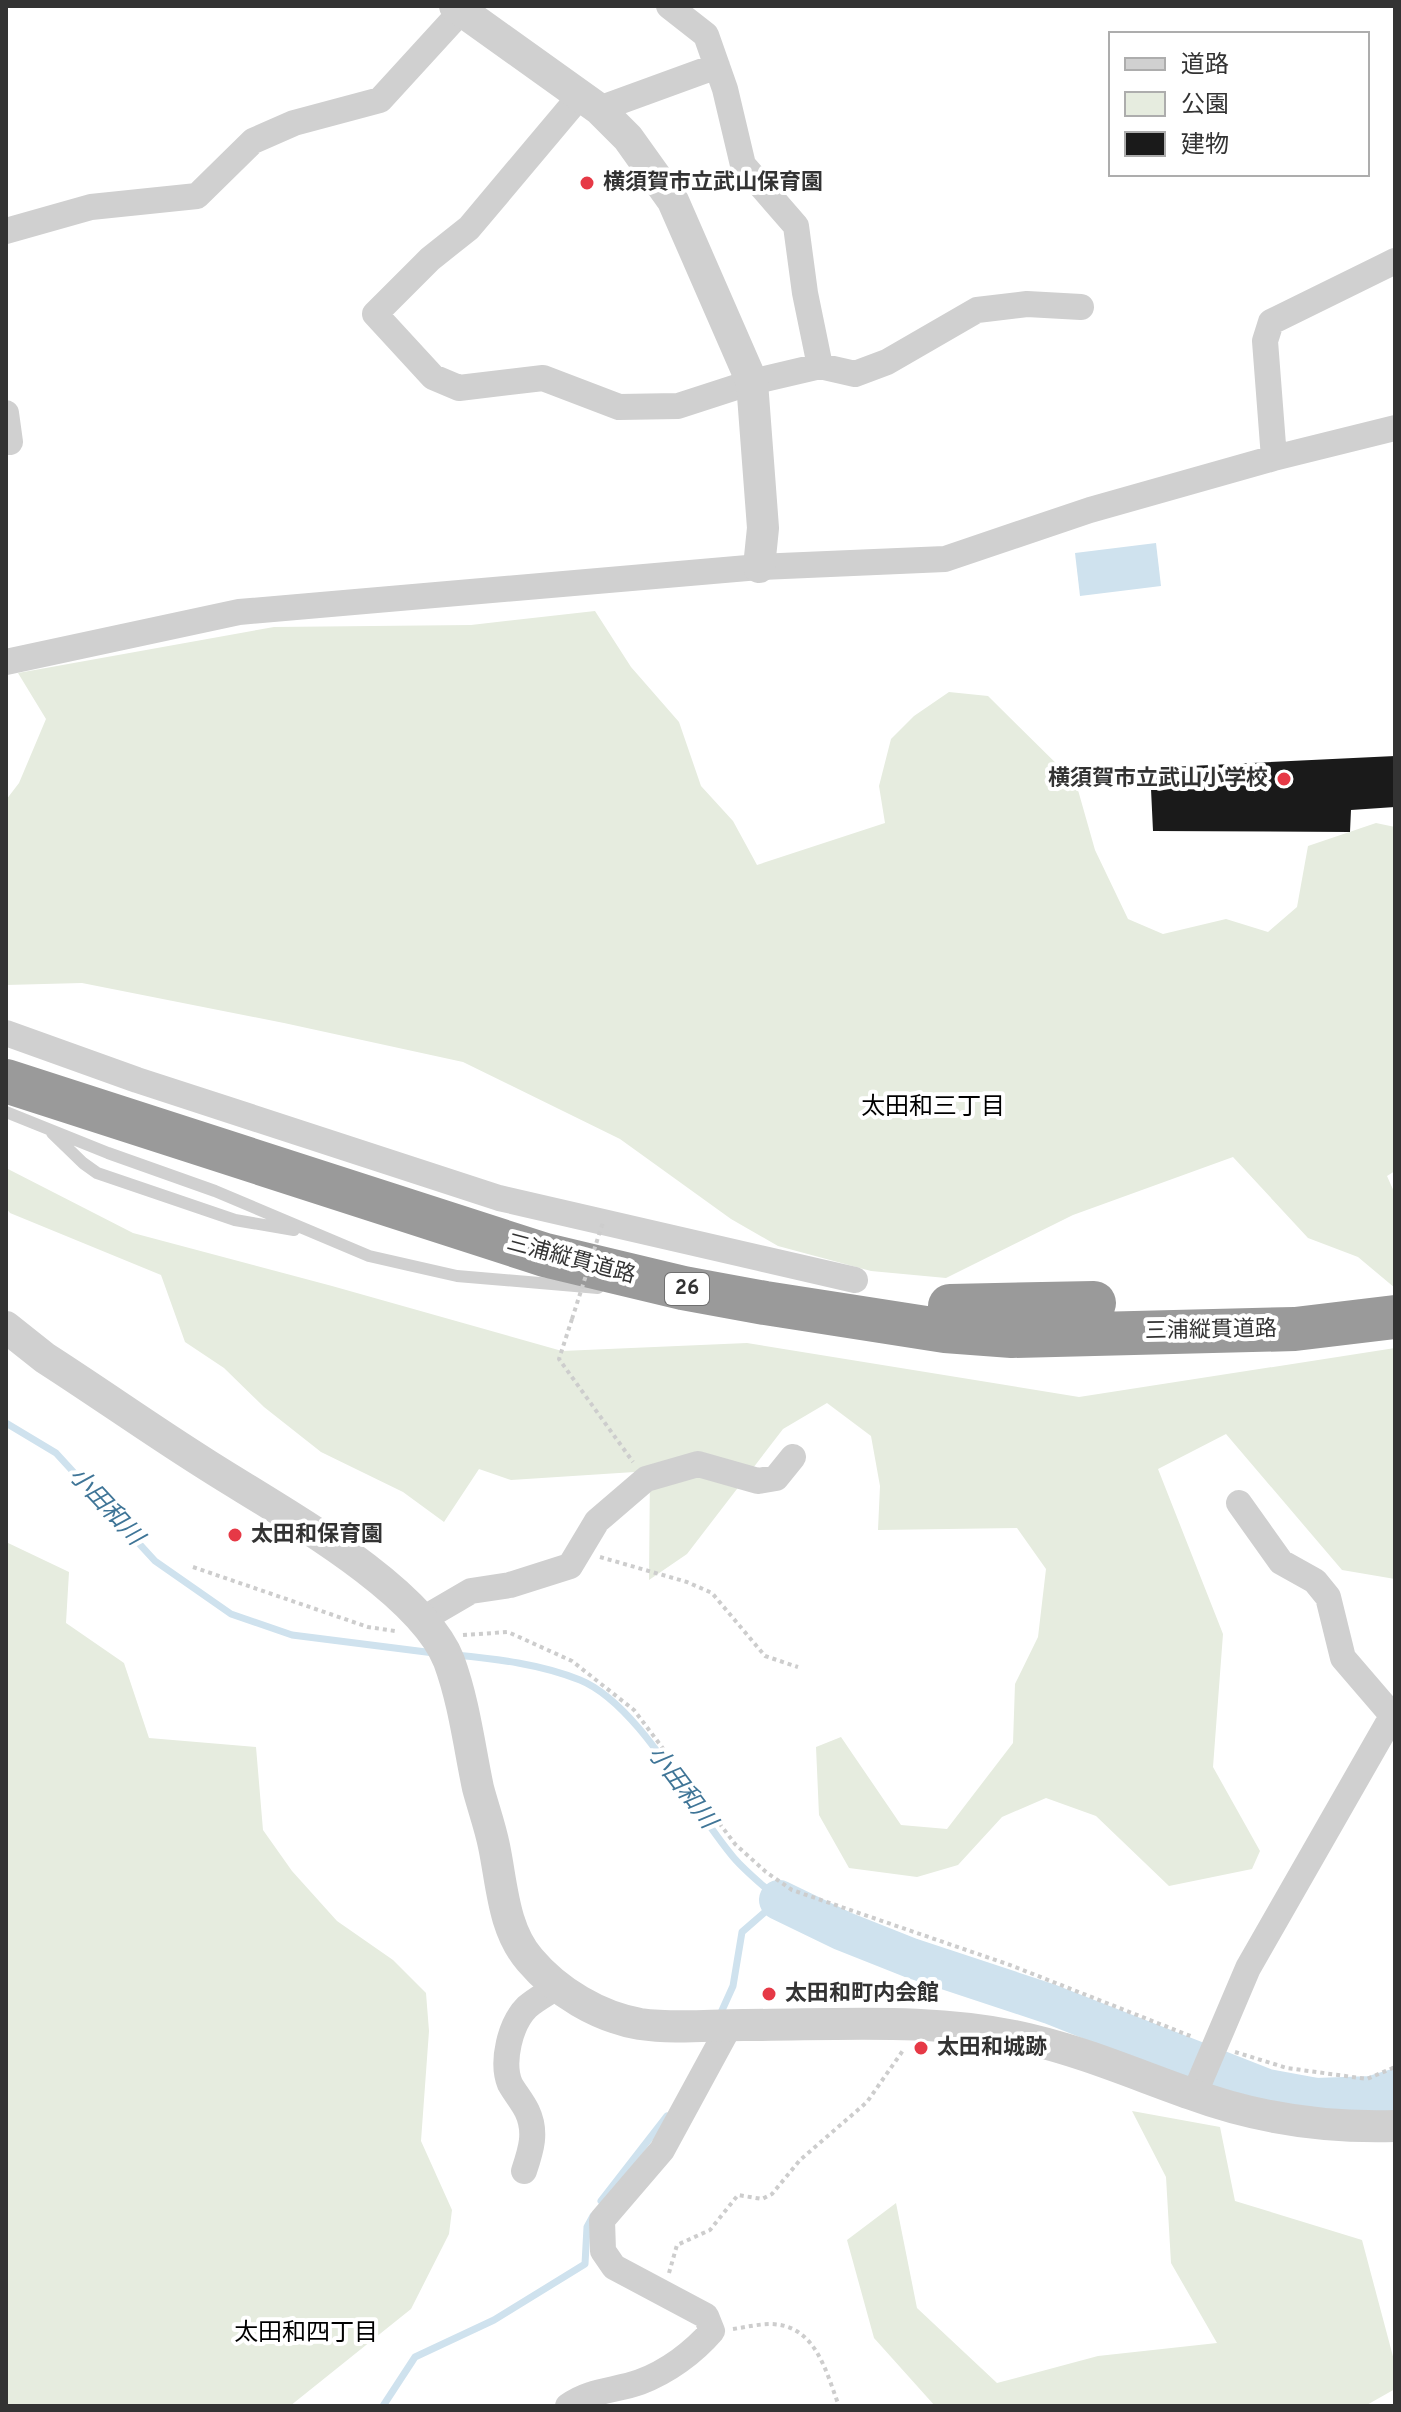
<svg xmlns="http://www.w3.org/2000/svg" width="1401" height="2412" viewBox="0 0 1401 2412" font-family="Overpass,'Noto Sans JP',sans-serif">
	<style>
		.green { fill: #e6ecdf }
		.water { fill: #cfe2ee }
		.lines { fill: none; stroke-linecap: round; stroke-linejoin: round }
		.stream { stroke: #cfe2ee; stroke-width: 7 }
		.river { stroke: #cfe2ee; stroke-width: 40 }
		.building { fill: #1a1a1a }
		.path { stroke: #cdcdcd; stroke-width: 4; stroke-dasharray: 4 4; stroke-linecap: butt }
		.service { stroke: #d0d0d0; stroke-width: 12 }
		.minor { stroke: #d0d0d0; stroke-width: 26 }
		.tertiary { stroke: #d0d0d0; stroke-width: 32 }
		.motorway { stroke: #9a9a9a; stroke-width: 44 }
		.path-bridge { stroke: #cdcdcd; stroke-width: 4; stroke-dasharray: 4 4; stroke-linecap: butt }
		.poi-dot { fill: #e63946; stroke: #fff; stroke-width: 3 }
		.labels { text-anchor: middle; dominant-baseline: central; stroke-width: 8; stroke-linejoin: round; paint-order: stroke }
		.shield { fill: #fff; stroke: #707070; stroke-width: 2 }
		.shield-label { font-size: 20px; font-weight: bold; fill: #333 }
		.poi-label { font-size: 22px; font-weight: bold; fill: #333; stroke: #fff; text-anchor: start }
		.street-label { font-size: 22px; fill: #333; stroke: #fff }
		.neighbourhood-label { font-size: 24px; fill: #000; stroke: #fff }
		.water-label { font-size: 24px; font-style: italic; fill: #3f7597; stroke: #fff }
	</style>
	<rect width="100%" height="100%" fill="#fff"/>
	<!-- green -->
	<path class="green" d="M595,611L631,667L679,722L701,786L733,821L757,865L885,823L879,786L891,739L914,716L949,692L988,696L1076,783L1095,850L1128,919L1163,934L1226,919L1268,932L1297,907L1308,846L1376,823L1395,827V1171L1387,1176L1395,1194V1288L1358,1257L1308,1238L1233,1157L1073,1215L946,1278L871,1271L778,1246L731,1219L620,1139L463,1062L284,1023L82,983L6,985V800L19,783L46,719L18,673L274,627L471,625Z
		M6,1168L133,1233L332,1286L562,1351L747,1343L1079,1397L1395,1348V1579L1342,1570L1226,1434L1158,1469L1223,1634L1213,1767L1260,1851L1252,1869L1169,1886L1096,1816L1046,1798L1002,1817L958,1865L917,1877L849,1868L819,1815L816,1747L841,1737L901,1825L947,1829L1013,1743L1015,1684L1038,1637L1046,1569L1017,1528L878,1530L880,1486L871,1436L827,1403L783,1429L687,1554L649,1580L650,1471L511,1480L479,1469L444,1522L403,1492L321,1452L264,1407L224,1368L185,1342L161,1275L10,1213L6,1208Z
		M6,1542L69,1572L66,1623L124,1663L149,1738L256,1747L263,1830L292,1871L337,1921L393,1960L426,1993L429,2031L421,2141L452,2210L449,2234L411,2309L290,2406H6Z
		M1132,2111L1220,2127L1235,2201L1362,2240L1395,2364V2389L1365,2406H935L874,2338L847,2240L896,2203L917,2308L997,2383L1098,2356L1217,2343L1171,2263L1166,2177Z"/>
	<!-- water -->
	<path class="water" d="M1156,543L1161,586L1080,596L1075,553Z"/>
	<g class="lines">
		<!-- stream -->
		<path class="stream" d="M6,1423L56,1453L155,1561L231,1614L292,1635L434,1653
			M455,1655C497,1659 540,1664 580,1680C639,1704 692,1809 734,1858C747,1873 764,1886 779,1900L742,1932L733,1986L719,2017
			M601,2201L667,2116
			M383,2406L415,2357L494,2320L585,2264L587,2227L593,2216"/>
		<!-- river -->
		<path class="river" d="M779,1900L843,1931L911,1958L1050,2004L1267,2089L1316,2098L1372,2096L1395,2089"/>
	</g>
	<!-- building -->
	<path class="building" d="M1395,756V807L1351,810L1350,832L1153,831L1150,768Z"/>
	<g class="lines">
		<!-- path -->
		<path class="path" d="M572,1319L559,1359L633,1462
			M600,1557L687,1582L712,1593L765,1656L798,1667
			M193,1567L368,1627L395,1631
			M463,1635L508,1632L572,1661L634,1710L735,1844L766,1872L792,1890L1010,1965L1193,2037
			M1235,2052L1287,2068L1367,2079L1395,2067
			M669,2273L677,2245L710,2230L738,2195L762,2199L772,2194L800,2160L867,2102L904,2049
			M733,2329C746,2327 759,2324 771,2324C816,2325 826,2372 839,2406"/>
		<!-- service -->
		<path class="service" d="M6,1112L108,1153L215,1191L369,1256L457,1276L598,1288
			M52,1133L83,1163L97,1173L235,1220L294,1230"/>
		<!-- minor -->
		<path class="minor" d="M669,6L706,35L725,89L743,165L796,226L805,293L820,366
			M580,96L469,228L430,259L375,314L433,377L459,388L543,378L619,407L678,406L752,382L820,366L855,374L887,362L977,310L1027,304L1081,307
			M599,109L717,66
			M6,231L91,207L197,196L253,141L294,123L380,100L466,6
			M6,413L10,442H6
			M1274,458L1265,341L1271,322L1395,261
			M6,662L239,612L759,567L945,559L1090,510L1274,458L1395,428
			M6,1033L137,1080L499,1198L855,1280
			M1239,1503L1281,1562L1315,1581L1328,1597L1343,1658L1392,1715
			M423,1619L471,1591L510,1585L570,1566L597,1521L646,1479L698,1464L758,1481L776,1478L793,1457
			M1194,2095L1248,1968L1395,1711
			M524,2171C531,2150 537,2132 527,2111C522,2101 515,2093 510,2084C501,2062 510,2024 527,2007C536,1999 548,1993 558,1986
			M568,2406C590,2390 615,2391 640,2382C667,2372 693,2353 712,2331L706,2316L614,2267L603,2251L602,2220L662,2150L730,2025"/>
		<!-- tertiary -->
		<path class="tertiary" d="M455,6L599,109L628,138L673,201L752,382L763,528L759,567
			M6,1327L45,1358C98,1392 150,1429 204,1463C272,1507 420,1586 449,1661C464,1702 469,1745 478,1788C483,1807 490,1826 494,1846C502,1884 503,1929 530,1960C557,1992 599,2017 640,2024C674,2029 709,2025 744,2025C837,2025 936,2017 1028,2039C1084,2052 1137,2075 1191,2094C1256,2118 1327,2128 1395,2126"/>
		<!-- motorway -->
		<path class="motorway" d="M6,1081L545,1255L683,1288L765,1303L945,1331L1012,1336L1295,1329L1395,1317
			M950,1306L1094,1303"/>
		<!-- path-bridge -->
		<path class="path-bridge" d="M572,1319L603,1222"/>
	</g>
	<!-- markers -->
	<g class="poi-dot">
		<circle cx="587" cy="183" r="8"/>
		<circle cx="1284" cy="779" r="8"/>
		<circle cx="235" cy="1535" r="8"/>
		<circle cx="769" cy="1994" r="8"/>
		<circle cx="921" cy="2048" r="8"/>
	</g>
	<g class="labels">
		<!-- shield labels -->
		<rect class="shield" x="665" y="1273" width="44" height="32" rx="6"/>
		<g class="shield-label">
			<text x="687" y="1289">26</text>
		</g>
		<!-- poi labels -->
		<g class="poi-label">
			<text x="603" y="183">横須賀市立武山保育園</text>
			<text x="1268" y="779" text-anchor="end">横須賀市立武山小学校</text>
			<text x="251" y="1535">太田和保育園</text>
			<text x="785" y="1994">太田和町内会館</text>
			<text x="937" y="2048">太田和城跡</text>
		</g>
		<!-- street labels -->
		<g class="street-label">
			<text transform="translate(571 1260) rotate(15)">三浦縦貫道路</text>
			<text transform="translate(1211 1331) rotate(-1)">三浦縦貫道路</text>
		</g>
		<!-- neighbourhood labels -->
		<g class="neighbourhood-label">
			<text x="933" y="1108">太田和三丁目</text>
			<text x="306" y="2334">太田和四丁目</text>
		</g>
		<!-- water labels -->
		<g class="water-label">
			<text transform="translate(105 1507) rotate(47)">小田和川</text>
			<text transform="translate(681 1788) rotate(53)">小田和川</text>
		</g>
	</g>
	<!-- border -->
	<rect width="1401" height="2412" fill="none" stroke="#333333" stroke-width="16"/>
	<!-- legend -->
	<rect x="1109" y="32" width="260" height="144" fill="#ffffff" stroke="#adadad" stroke-width="2"/>
	<rect x="1125" y="58" width="40" height="12" fill="#d0d0d0" stroke="#adadad" stroke-width="2"/>
	<text x="1181" y="72" font-size="24" fill="#333333">道路</text>
	<rect x="1125" y="92" width="40" height="24" fill="#e6ecdf" stroke="#adadad" stroke-width="2"/>
	<text x="1181" y="112" font-size="24" fill="#333333">公園</text>
	<rect x="1125" y="132" width="40" height="24" fill="#1a1a1a" stroke="#adadad" stroke-width="2"/>
	<text x="1181" y="152" font-size="24" fill="#333333">建物</text>
</svg>
